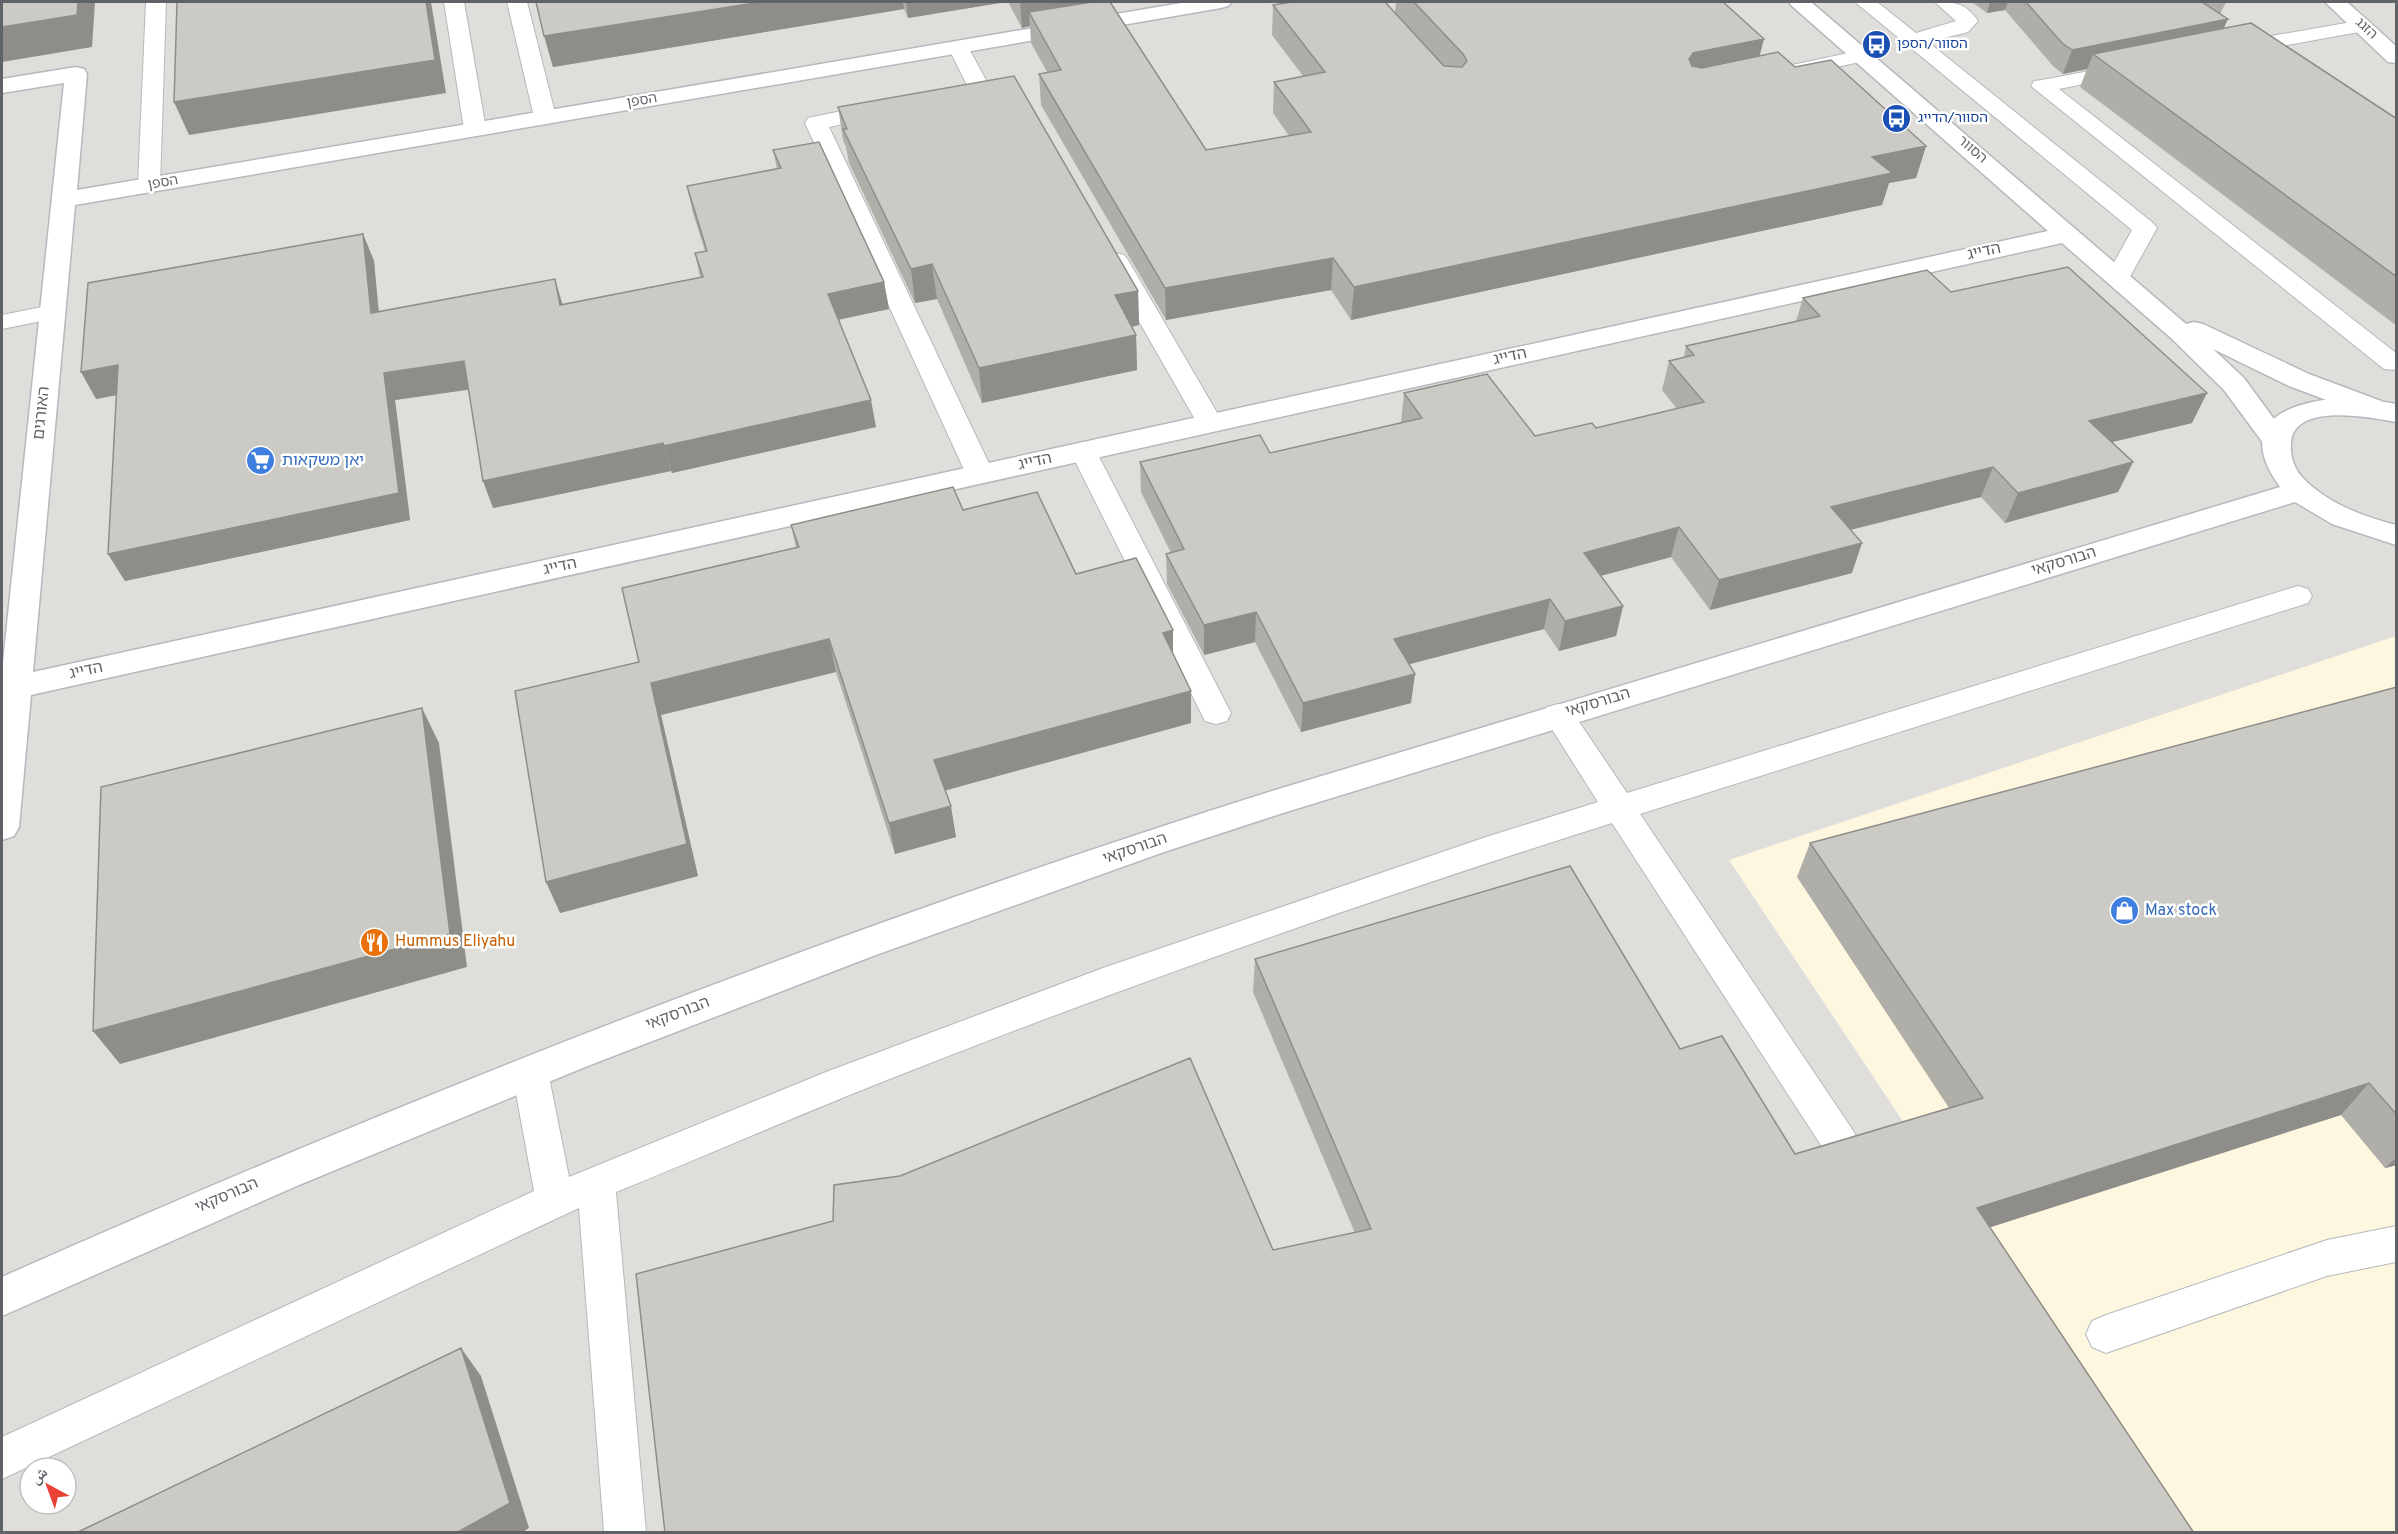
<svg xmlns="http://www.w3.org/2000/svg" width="2398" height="1534" viewBox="0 0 2398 1534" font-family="Overpass,'Noto Naskh Arabic','Noto Sans Hebrew',sans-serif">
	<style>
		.commercial { fill: #fef7e0 }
		.industrial { fill: #e0deda; fill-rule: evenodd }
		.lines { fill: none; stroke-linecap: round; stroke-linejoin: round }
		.lane-casing { stroke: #b5b8bc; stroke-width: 2 }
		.street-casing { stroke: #b5b8bc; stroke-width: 3 }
		.secondary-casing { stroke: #b6babf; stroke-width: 3 }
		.lane { fill: #fff; fill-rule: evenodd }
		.street { fill: #fff; fill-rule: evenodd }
		.secondary { fill: #fff; fill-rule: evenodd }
		.wall { fill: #afaea9 }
		.shaded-wall { fill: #8f8d8a }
		.building { fill: #cccac5; stroke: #8f8d8a; stroke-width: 1.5 }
		.labels { text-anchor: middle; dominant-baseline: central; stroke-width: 5; stroke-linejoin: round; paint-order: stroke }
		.far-street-label { font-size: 14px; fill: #5f6368; stroke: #fff }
		.far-transit-label { font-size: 14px; fill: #164399; stroke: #fff; text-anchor: start }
		.street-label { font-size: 16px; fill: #5f6368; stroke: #fff }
		.shop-label { font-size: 16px; fill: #366cbe; stroke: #fff; text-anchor: start }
		.food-label { font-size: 16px; fill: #c56008; stroke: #fff; text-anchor: start }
	</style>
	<rect width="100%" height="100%" fill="#f1efe8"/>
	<!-- commercial -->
	<path class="commercial" d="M2396,636V1532H2176L1729,860Z"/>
	<!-- industrial -->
	<path class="industrial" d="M2,2H2396V636L1729,860L2176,1532H2ZM30,1468H66V1504H30Z"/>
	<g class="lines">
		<defs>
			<path id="lane" d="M146,2H166L160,185L157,190L149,192L141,190L138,185Z
				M444,2H464L486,129L483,134L475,136L467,134L464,129Z
				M507,2H527L556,117L553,122L545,124L537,122L534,117Z
				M1855,2H1877L1916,33L1956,21L1935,2C1955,2 1966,3 1978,21L1968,32L1928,42L2153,223L2157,228L2127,282L2118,284L2109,282L2106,277L2132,230Z
				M2363,20L2370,22L2373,26L2370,30L2237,54L2230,52L2227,48L2230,44L2237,42Z
				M958,41L965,43L968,47L992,91L989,96L981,97L973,96L970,91L948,47L951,43Z
				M1862,50L1869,52L1872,56L1869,60L1790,77L1783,75L1779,71L1783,67Z
				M2126,64L2133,66L2137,70L2133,74L2059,89L2396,353V370L2384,369L2031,86L2034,81L2042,80Z
				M880,103L888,105L891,110L888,115L829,127L994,474L990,480L980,483L970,480L966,474L805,123L808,118Z
				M1116,253L1124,255L1128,260L1223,423L1219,429L1210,431L1201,429L1197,423L1104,260L1108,255Z
				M52,305L61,307L64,312L61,317L2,329V315Z
				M1083,442L1092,445L1096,451L1231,713L1227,721L1216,724L1205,721L1070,451L1074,445Z
				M2298,586L2308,589L2312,596L2308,603L1640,814L1854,1132L1860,1144L1854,1156L1841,1160L1828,1156L1612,823C1356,904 1102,994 852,1094C773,1126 695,1160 616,1192L646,1532H604L579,1208L2,1479V1437L534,1191L512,1072L517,1061L530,1056L543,1061L548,1072L569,1177L826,1072L1103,968L1486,837L1598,802L1543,715L1547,707L1558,704L1569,707L1627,793Z
				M2396,1226V1262L2327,1276L2106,1353L2092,1347L2086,1334L2092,1321L2106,1315L2327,1240Z"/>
			<path id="street" d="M1187,2H1232L1228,6L1221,8L75,205L33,672L2048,231L1792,6L1789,2H1811L2186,324L2194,322L2203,324L2309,374L2381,401L2385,407L2381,413L2371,416L2361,413L2289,386L2213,349L2244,378L2290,441L2286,447L2276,450L2266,447L2224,390L2171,338L2062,243L31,695L19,827L14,836L2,840V672L64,83L2,93V79L76,67L84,69L87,74L77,190Z
				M2325,2H2347L2396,46V63L2388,62Z"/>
			<path id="secondary" d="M2342,398H2362L2396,404V422C2370,417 2293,402 2291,443C2290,456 2294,468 2302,477C2326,503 2364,517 2396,525V545L2332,524L2295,502L1283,813L1164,852L873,956L585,1067L299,1185L2,1316V1277C416,1093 839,928 1272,791L2280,487C2235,425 2283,402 2342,398Z"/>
		</defs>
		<!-- lane casing -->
		<use href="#lane" class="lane-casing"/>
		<!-- street casing -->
		<use href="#street" class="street-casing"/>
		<!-- secondary casing -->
		<use href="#secondary" class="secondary-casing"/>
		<!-- lane -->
		<use href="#lane" class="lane"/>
		<!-- street -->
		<use href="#street" class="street"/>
		<!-- secondary -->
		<use href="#secondary" class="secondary"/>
	</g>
	<!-- wall -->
	<path class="wall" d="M536,2H1006L908,18L904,9L553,67Z
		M1008,2H1110L1206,150L1289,136L1273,113L1274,82L1303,76L1272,35L1273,5L1395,12L1396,2H1723L1760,56L1795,67L1926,146L1916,178L1889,183L1882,205L1351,320L1331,290L1166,320L1041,105L1039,74L1047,72L1031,43L1030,26L1022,28Z
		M1972,2H2226L2220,14L2224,28L2397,119V326L2080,87L2087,69L2063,74L2053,66L2005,10L1987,13Z
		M838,107L1138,291L1139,325L1132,327L1136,335L1137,370L982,403L937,299L915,303L849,163L846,147L843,140Z
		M773,150L884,282L889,309L839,319L876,427L672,473L671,471L493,508L468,389L395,400L410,520L125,581L108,554L117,395L96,399L363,234L374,261L379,312L562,305L700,277L695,253L705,251L693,213L687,186L777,169Z
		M1951,292L2192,423L2112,442L2133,462L2118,492L2005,523L1981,497L1851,530L1852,573L1710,610L1671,557L1601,576L1623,606L1616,636L1559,651L1544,629L1409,664L1411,703L1301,732L1255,642L1204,655L1167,584L1166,554L1171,553L1141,492L1140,462L1270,453L1401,423L1404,393L1535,436L1596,428L1677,409L1662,390L1669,361L1684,357L1686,346L1796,321L1803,298Z
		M963,510L1076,574L1173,654L1191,691V723L945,790L956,837L895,854L836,672L661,715L698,876L560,913L639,662L796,548L791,525Z
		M2397,687V1165L2385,1168L2341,1115L1990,1227L1273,1250L1355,1233L1253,992L1255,959L1680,1049L1795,1154L1949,1108L1797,877L1810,843Z"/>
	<!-- shaded-wall -->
	<path class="shaded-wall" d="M78,2H95L92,47L2,62V27Z
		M426,2H431L446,93L189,135L174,102Z
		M761,2H903L904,9L553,67L544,36Z
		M906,2H1006L908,18Z
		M1020,2H1099L1029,12L1030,26L1022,28Z
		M1990,2H2008L2005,10L1987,13Z
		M2228,19L2217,43L2093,54L2087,69L2063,74L2072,50Z
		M1764,39L1756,70L1687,84L1689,59L1693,53Z
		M1926,146L1916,178L1889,183L1882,205L1351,320L1354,287L1872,157Z
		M363,234L374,261L381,340L371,313Z
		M1333,258L1331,290L1166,320L1165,288Z
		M932,264L937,299L915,303L911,269Z
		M555,279L563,306L560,305Z
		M884,282L889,309L833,321L828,294Z
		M1138,291L1139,325L1116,330L1115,295Z
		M1136,335L1137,370L982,403L979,368Z
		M464,361L474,389L395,400L410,520L125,581L108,554L384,373Z
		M118,365L133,392L96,399L81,372Z
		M2207,393L2192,423L2075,451L2089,421Z
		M871,400L876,427L672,473L664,446Z
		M663,443L671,471L493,508L483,481Z
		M2133,462L2118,492L2005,523L2018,493Z
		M1993,467L1981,497L1821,537L1831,507Z
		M1679,527L1671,557L1577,582L1584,553Z
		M1862,543L1852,573L1710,610L1719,580Z
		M1550,599L1544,629L1391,669L1394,639Z
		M1623,606L1616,636L1559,651L1565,621Z
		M1256,612L1255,642L1204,655V625Z
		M1173,630V663L1163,633Z
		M829,639L836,672L661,715L698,876L560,913L546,882L651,683Z
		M1415,674L1411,703L1301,732L1303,703Z
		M1191,691V723L940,792L934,760Z
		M422,708L439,743L467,967L120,1064L93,1031Z
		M951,806L956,837L895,854L889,823Z
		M2369,1083L2341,1115L1957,1238L1977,1208Z
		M2397,1157V1165L2385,1168Z
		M461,1348L481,1376L529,1528L521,1533H456Z"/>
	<!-- building -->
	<path class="building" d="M2,2H78L77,15L2,27Z
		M177,2H426L435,60L174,102Z
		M536,2H761L544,36Z
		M1092,2H1110L1206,150L1311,132L1274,82L1325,72L1273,5L1292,2H1385L1444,66L1462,67L1467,61L1463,54L1414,2H1723L1764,39L1693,53L1689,59L1692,66L1702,68L1778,52L1795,67L1831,60L1926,146L1872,157L1892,173L1354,287L1333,258L1165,288L1039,74L1061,70L1029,12Z
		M2026,2H2212H2202L2228,19L2072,50L2062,43Z
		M2251,23L2397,119V277L2093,54Z
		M1014,76L1138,291L1115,295L1136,335L979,368L932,264L911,269L843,129H847L838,107Z
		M819,142L884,282L828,294L871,400L664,446L663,443L483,481L464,361L384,373L399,493L108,554L118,365L81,372L88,283L363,234L371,313L555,279L560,305L703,277L695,253L707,251L687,186L781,168L773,150Z
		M2068,267L2207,393L2089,421L2133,462L2018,493L1993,467L1831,507L1862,543L1719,580L1679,527L1584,553L1623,606L1565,621L1550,599L1394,639L1415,674L1303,703L1256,612L1204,625L1166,554L1184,549L1140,462L1260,435L1270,453L1422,418L1404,393L1487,374L1535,436L1592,423L1596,428L1704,402L1669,361L1694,355L1686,346L1820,316L1803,298L1927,270L1951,292Z
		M953,487L963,510L1037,492L1076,574L1136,558L1173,630L1163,633L1191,691L934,760L951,806L889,823L829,639L651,683L687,844L546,882L515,691L639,662L622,588L799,547L791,525Z
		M2397,687V1115L2369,1083L1977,1208L2194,1533H665L636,1274L833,1221L834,1185L900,1176L1190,1058L1273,1250L1371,1229L1255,959L1570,866L1680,1049L1722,1036L1795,1154L1983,1098L1810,843Z
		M422,708L450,934L93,1031L101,787Z
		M461,1348L510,1503L456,1533H76Z"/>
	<!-- icons -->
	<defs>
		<symbol id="bus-disc" viewBox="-11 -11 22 22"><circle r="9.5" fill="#1a4fb4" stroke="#fff"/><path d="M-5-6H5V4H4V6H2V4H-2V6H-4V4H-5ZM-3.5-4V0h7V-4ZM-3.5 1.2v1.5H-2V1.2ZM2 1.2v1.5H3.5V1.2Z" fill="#fff"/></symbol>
		<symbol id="supermarket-disc" viewBox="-11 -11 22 22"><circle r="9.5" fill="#3f7fe0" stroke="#fff"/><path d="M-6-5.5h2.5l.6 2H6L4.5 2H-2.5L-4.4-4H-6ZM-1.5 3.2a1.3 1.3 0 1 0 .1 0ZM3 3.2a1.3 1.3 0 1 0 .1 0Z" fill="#fff"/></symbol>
		<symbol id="shop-disc" viewBox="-11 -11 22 22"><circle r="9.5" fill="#3f7fe0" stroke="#fff"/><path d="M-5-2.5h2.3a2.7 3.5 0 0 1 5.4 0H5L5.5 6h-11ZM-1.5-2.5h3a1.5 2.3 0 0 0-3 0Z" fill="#fff"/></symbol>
		<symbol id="restaurant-disc" viewBox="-11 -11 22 22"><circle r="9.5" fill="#e8710a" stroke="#fff"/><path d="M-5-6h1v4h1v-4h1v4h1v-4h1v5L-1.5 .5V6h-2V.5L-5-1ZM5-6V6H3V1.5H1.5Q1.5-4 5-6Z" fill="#fff"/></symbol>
	</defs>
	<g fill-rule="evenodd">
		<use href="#bus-disc" x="1860" y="28" width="33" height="33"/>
		<use href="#bus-disc" x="1880" y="102" width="33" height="33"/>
		<use href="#supermarket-disc" x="244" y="444" width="33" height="33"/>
		<use href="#shop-disc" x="2108" y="894" width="33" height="33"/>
		<use href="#restaurant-disc" x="358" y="926" width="33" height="33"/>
	</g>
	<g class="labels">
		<!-- far-street labels -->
		<g class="far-street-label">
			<text transform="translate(2366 29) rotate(42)">הזגג</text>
			<text transform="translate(642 101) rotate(-10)">הספן</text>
			<text transform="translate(1972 150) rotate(41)">הסוור</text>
			<text transform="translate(163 183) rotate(-10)">הספן</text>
		</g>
		<!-- far-transit labels -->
		<g class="far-transit-label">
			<text x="1897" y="44">הסוור/הספן</text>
			<text x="1918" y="118">הסוור/הדייג</text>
		</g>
		<!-- street labels -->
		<g class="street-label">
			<text transform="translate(1984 252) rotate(-12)">הדייג</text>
			<text transform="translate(1510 357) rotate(-12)">הדייג</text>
			<text transform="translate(42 413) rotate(-84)">האורגים</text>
			<text transform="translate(1035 462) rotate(-12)">הדייג</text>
			<text transform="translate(2064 562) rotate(-17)">הבורסקאי</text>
			<text transform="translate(560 567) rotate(-12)">הדייג</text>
			<text transform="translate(86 671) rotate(-12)">הדייג</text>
			<text transform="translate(1598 703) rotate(-17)">הבורסקאי</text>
			<text transform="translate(1135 849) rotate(-19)">הבורסקאי</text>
			<text transform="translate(678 1014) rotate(-21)">הבורסקאי</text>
			<text transform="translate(227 1196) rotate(-23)">הבורסקאי</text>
		</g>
		<!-- shop labels -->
		<g class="shop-label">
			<text x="282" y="461">יאן משקאות</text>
			<text x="2145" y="911">Max stock</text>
		</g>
		<!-- food labels -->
		<g class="food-label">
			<text x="395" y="942">Hummus Eliyahu</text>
		</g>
	</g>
	<!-- border -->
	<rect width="2398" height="1534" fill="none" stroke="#5f6368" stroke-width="6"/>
	<!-- north arrow -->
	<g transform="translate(48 1486) rotate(319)"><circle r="28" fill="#ffffff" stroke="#bfc1c3" stroke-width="1.5"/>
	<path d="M0-4.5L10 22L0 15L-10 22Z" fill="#ea4335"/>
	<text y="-9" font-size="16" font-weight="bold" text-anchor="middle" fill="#5f6368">ش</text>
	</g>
</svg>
